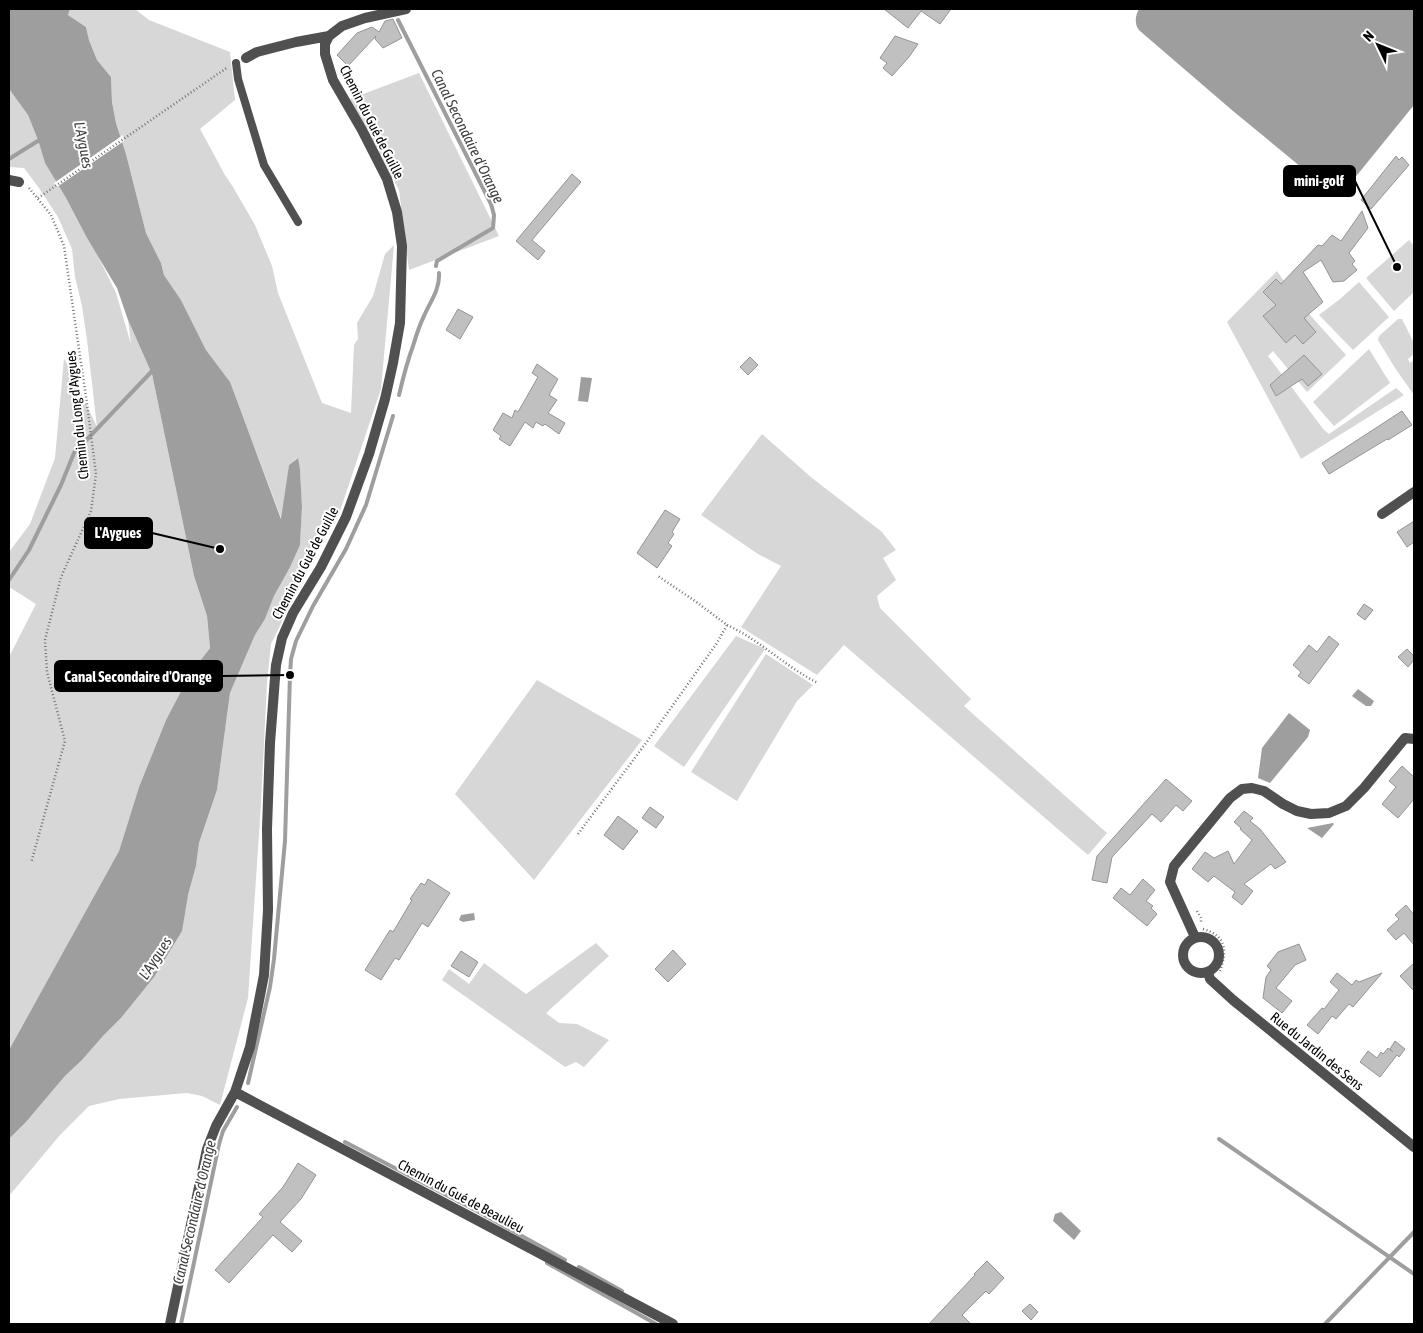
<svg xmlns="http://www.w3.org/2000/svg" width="1423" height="1333" viewBox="0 0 1423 1333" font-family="'Asap Condensed',sans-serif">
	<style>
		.green { fill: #d7d7d7 }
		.water { fill: #9e9e9e }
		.pier { fill: #fff }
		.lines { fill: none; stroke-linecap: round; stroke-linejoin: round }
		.stream { stroke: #9e9e9e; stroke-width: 4 }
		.building { fill: #c0c0c0; stroke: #949494 }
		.path { stroke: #727272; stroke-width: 2.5; stroke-dasharray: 1 2.5; stroke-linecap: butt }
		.lane { stroke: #505050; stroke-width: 8 }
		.street { stroke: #505050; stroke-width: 10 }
		.labels { text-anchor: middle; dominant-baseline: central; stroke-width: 4; stroke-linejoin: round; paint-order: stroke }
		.street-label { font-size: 14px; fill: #000; stroke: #fff }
		.water-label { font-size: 15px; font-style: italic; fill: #3f3f3f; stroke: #fff }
		.leader { fill: none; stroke: #000; stroke-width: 2 }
		.callout-dot { fill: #000; stroke: #fff; stroke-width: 2 }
		.callout { fill: #000; stroke: #000; stroke-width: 2 }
		.callout-label { font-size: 15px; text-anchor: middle; font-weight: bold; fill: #fff }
	</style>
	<rect width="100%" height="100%" fill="#fff"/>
	<!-- green -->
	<path class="green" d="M70,9H135L149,20L230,52L235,100L200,129L225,175L233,187L255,225L272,266L278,293L322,403L351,413L354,345L358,339L357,323L373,296L385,254L394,245L381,389L339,514L308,564L297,591L271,644L267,683L261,804L248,998L220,1105L202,1096L187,1093L119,1099L89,1106L60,1135L9,1196V1139L26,1122L65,1076L82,1060L103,1036L121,1018L136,999L188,895L196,866L199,843L217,790L230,693L255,635L265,619L274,596L300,545L302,507L300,469L297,458L289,465L282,520L230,383L206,350L181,300L164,275L161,263L146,233L126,154L116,123L112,102L111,77L97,60L89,40L86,27L68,15Z
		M419,73L499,236L409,270L399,190L350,99Z
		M9,89L28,115L38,140L45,163L66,198L87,238L98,256L116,293L131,344L128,320L152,374L194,576L207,616L210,648L190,674L166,720L139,787L119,851L9,1050V657L36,604L9,587V552L30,524L55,458L64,358L97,427L87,340L82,306L75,277L72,249L58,217L39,188L24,168L9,167Z
		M1409,240L1414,246V292L1394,311L1366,278Z
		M1277,271L1300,304L1346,355L1307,392L1273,351L1268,356L1324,430L1329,434L1396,388L1404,395L1301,459L1227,322Z
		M1359,282L1389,317L1353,350L1319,315L1340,299Z
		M1398,319H1402L1414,343V354L1408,359L1410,363L1414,360V395L1395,368L1378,340L1379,336Z
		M1369,349L1390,383L1334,426L1313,402Z
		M762,434L812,478L882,532L896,550L883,558L896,580L877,596L880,608L971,699L964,706L1107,833L1088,855L844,645L817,675L741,627L781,566L758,554L701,515Z
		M736,636L765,649L684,767L654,746Z
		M766,654L813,685L797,701L737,801L691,772Z
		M537,680L642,740L534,880L455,794Z
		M596,943L609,956L546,1013L559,1023L577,1024L609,1040L584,1067L576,1062L565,1067L442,980L449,969L469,984L484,963L526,994Z"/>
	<!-- water -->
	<path class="water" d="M9,9H70L68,15L86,27L89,40L97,60L111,77L112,102L116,123L126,154L146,233L161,263L164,275L181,300L206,350L230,382L281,519L289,465L298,458L300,469L302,507L300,545L290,567L274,596L265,619L255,635L230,693L217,790L199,843L196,866L188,895L182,931L154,977L121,1018L103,1036L82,1060L65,1076L26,1122L9,1139V1050L119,851L139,787L166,720L190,674L210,648L207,616L194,576L152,374L128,320L117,288L87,238L66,198L45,163L38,140L28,115L9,89Z
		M1139,9H1414V105L1349,185L1341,191L1333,192L1322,187L1301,167L1233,111L1140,31C1134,25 1135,16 1139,9Z
		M581,377L592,378L588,402L578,401Z
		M1358,689L1374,701L1371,706H1366L1352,696Z
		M1289,713L1310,730L1308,737L1270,783L1258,778L1262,748Z
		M1333,823L1334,824L1322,838L1307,828Z
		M474,913L475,920L463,922L459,920L461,915Z
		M1061,1212L1081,1231L1074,1240L1053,1221L1055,1214Z"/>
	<!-- pier -->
	<path class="pier" d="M123,135L124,141L57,187L54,183Z"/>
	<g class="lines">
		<!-- stream -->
		<path class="stream" d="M398,20L491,204L494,215L493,228L437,261L436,266
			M9,159L41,139
			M399,395C403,378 407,362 413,346C416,336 419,326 424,316C430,302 440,290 439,273
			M9,580L29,550L61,485L74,453L155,368
			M248,1083L270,987L274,959L285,841L290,675L291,659L296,641L313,606L346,549L366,505L393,416
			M1219,1139L1414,1274
			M345,1142L477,1211L565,1260
			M547,1263L656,1324
			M579,1267L622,1291
			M181,1324L219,1144L223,1131L237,1107
			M1325,1324L1414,1232"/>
	</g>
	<!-- building -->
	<path class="building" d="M884,9H951L940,24L921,11L908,28Z
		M393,19L402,38L383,48L375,39L376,36L348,66L337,55L357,33L372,27L379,32L385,21Z
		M895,36L918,44L909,57L892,76L883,68L887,63L880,58Z
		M1396,156L1399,160L1402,157L1409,165L1371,209L1361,200Z
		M572,174L581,182L532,240L545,251L538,260L516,241Z
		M1362,211L1368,228L1349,253L1355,261L1352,264L1357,270L1344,281L1333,282L1321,260L1303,272L1323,302L1304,318L1316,332L1303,344L1295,335L1286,343L1263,316L1276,305L1263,292L1276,279L1281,284L1318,245L1322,246L1332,235L1341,241Z
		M458,309L473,317L460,339L446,330Z
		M1304,355L1322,374L1308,386L1302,379L1276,396L1270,385Z
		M750,357L758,365L748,375L740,367Z
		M537,364L558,379L549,395L557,400L548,413L565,423L559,434L545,424L543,426L536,422L533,428L525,422L510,446L499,439L501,436L493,430L503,413L512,418L515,410L518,412L538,377L532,373Z
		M1402,411L1412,425L1388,440L1387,439L1329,474L1322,463Z
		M665,510L680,519L672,532L674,534L668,543L672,546L657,568L637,553Z
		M1414,521V542L1407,547L1397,532Z
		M1364,604L1373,610L1365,620L1357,614Z
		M1329,636L1339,644L1309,684L1298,676L1301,672L1293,665L1309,645L1317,652Z
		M1407,649L1414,656V660L1408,667L1398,657Z
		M1402,766L1414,777V799L1398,818L1382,804L1396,787L1389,781Z
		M1166,779L1192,801L1183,811L1176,805L1161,822L1152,814L1112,857L1107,883L1092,880L1097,856Z
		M650,807L664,817L656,828L642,818Z
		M1244,811L1253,818L1250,821L1260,829L1286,862L1275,869L1271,864L1244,884L1253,891L1242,905L1232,897L1235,892L1214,876L1208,882L1192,869L1205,852L1214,858L1228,851L1234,864L1252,840L1240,829L1241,828L1234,822Z
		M618,816L638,831L623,850L604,835Z
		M428,879L450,893L428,927L422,923L399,960L395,958L381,980L365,970L390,930L393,932L412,900L410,899L421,883L425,885Z
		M1143,879L1155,890L1146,901L1153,906L1151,908L1157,914L1147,926L1113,898L1121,888L1130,895Z
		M1406,905L1414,915V945L1404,933L1396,940L1387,930L1399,919L1395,915Z
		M1299,944L1306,960L1295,965L1276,988L1292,1001L1282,1013L1263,998L1266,977L1271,970L1267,966L1278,952Z
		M673,950L686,964L668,982L655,969Z
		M461,951L478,962L469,977L451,966Z
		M1414,963V991L1400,976Z
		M1337,973L1352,985L1356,980L1359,982L1382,973L1353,1007L1349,1004L1336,1019L1332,1016L1318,1034L1307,1025L1322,1008L1324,1009L1339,990L1330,982Z
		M1395,1041L1405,1049L1399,1057L1397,1055L1380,1077L1360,1062L1368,1051L1377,1058L1381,1052L1383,1054L1388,1048L1393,1052L1390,1049Z
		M298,1163L316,1175L301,1199L280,1222L302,1241L292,1252L273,1235L229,1283L215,1270L263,1217L259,1214L283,1187Z
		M987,1261L1004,1278L989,1294L986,1291L962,1315L971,1324H929L975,1275L974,1274Z
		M1030,1304L1038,1312L1031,1320L1022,1311Z"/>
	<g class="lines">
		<!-- path -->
		<path class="path" d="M29,188L51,215L64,246L87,404L96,474L91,511L61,577L45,640L47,672L65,741L31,863
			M38,198L228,67
			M727,625C760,640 787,668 818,683
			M578,834L646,743L717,643L727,625L695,601L658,576
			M1197,911L1201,918V922
			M1203,929C1227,936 1227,951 1220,971"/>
		<!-- lane -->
		<path class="lane" d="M236,63L238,79L264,165L298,222"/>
		<!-- street -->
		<path class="street" d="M246,58L257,52L296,42L329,36L342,26L365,18L406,9
			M9,180L19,182
			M1382,514L1414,492
			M1183 955a18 18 0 1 1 36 0a18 18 0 1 1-36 0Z
			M1195,937L1170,882L1174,866L1230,798L1242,789L1252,788L1264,791L1283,804L1297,811L1311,814L1329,813L1346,806L1364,788L1405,738L1414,739
			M1208,972L1210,979L1233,1000L1414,1147
			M235,1092L673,1324
			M170,1324L207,1149L216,1126L235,1092L250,1047L264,975L268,910L267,829L270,743L276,665L282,638L293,613L321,567L346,517L369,454L385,399L393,363L400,323L402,246L397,212L387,179L362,130L333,80L325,54V44L329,36"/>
	</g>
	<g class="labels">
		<!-- street labels -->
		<g class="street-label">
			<text transform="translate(372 122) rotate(63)">Chemin du Gué de Guille</text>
			<text transform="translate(77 415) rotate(-96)">Chemin du Long d'Aygues</text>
			<text transform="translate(305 563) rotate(-62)">Chemin du Gué de Guille</text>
			<text transform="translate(1317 1051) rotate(39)">Rue du Jardin des Sens</text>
			<text transform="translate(461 1196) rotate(28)">Chemin du Gué de Beaulieu</text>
		</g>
		<!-- water labels -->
		<g class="water-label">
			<text transform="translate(468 136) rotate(64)">Canal Secondaire d'Orange</text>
			<text transform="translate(84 145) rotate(79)">L'Aygues</text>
			<text transform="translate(155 958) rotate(-57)">L'Aygues</text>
			<text transform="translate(194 1212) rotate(-77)">Canal Secondaire d'Orange</text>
		</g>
	</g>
	<!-- callouts -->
	<path class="leader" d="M1397 267L1355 181M220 549L152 533M290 675L222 676"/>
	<g class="callout-dot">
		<circle cx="1397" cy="267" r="5"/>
		<circle cx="220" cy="549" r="5"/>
		<circle cx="290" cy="675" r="5"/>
	</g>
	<g class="callout">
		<rect x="1284" y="166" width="71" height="30" rx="5"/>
		<rect x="85" y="518" width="67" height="30" rx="5"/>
		<rect x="55" y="661" width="167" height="30" rx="5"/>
	</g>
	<g class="callout-label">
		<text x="1319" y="186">mini-golf</text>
		<text x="118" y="538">L'Aygues</text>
		<text x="138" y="682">Canal Secondaire d'Orange</text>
	</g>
	<!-- border -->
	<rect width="1423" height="1333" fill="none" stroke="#000000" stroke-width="20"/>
	<!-- north arrow -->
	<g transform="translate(1378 45) rotate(313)" stroke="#ffffff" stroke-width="4" paint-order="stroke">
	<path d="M0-4L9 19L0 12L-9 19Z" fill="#000000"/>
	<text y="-8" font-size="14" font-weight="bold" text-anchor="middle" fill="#000000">N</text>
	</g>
</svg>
